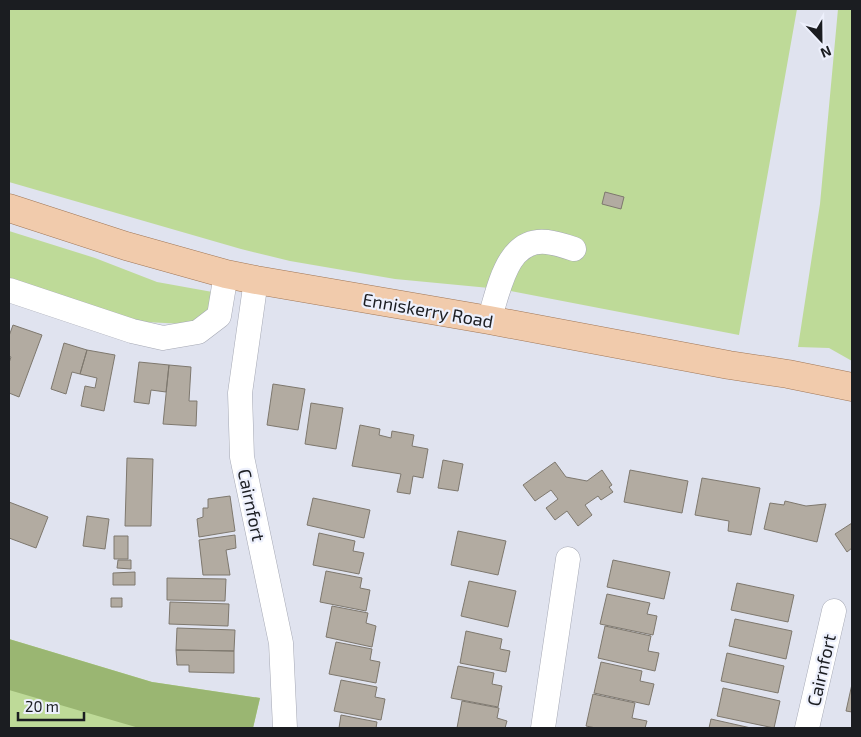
<svg xmlns="http://www.w3.org/2000/svg" width="861" height="737" viewBox="0 0 861 737" font-family="'Exo 2',sans-serif">
	<style>
		.green { fill: #beda98 }
		.forest { fill: #9ab672 }
		.building { fill: #b2aba1; stroke: #7e786e }
		.lines { fill: none; stroke-linecap: round; stroke-linejoin: round }
		.minor-casing { stroke: #a5a8b4; stroke-width: 25 }
		.major-casing { stroke: #a07757; stroke-width: 29 }
		.minor { stroke: #fff; stroke-width: 24 }
		.major { stroke: #f1cbac; stroke-width: 28 }
		.labels { text-anchor: middle; dominant-baseline: central; stroke-width: 4.5; stroke-linejoin: round; paint-order: stroke }
		.street-label { font-size: 18px; fill: #1b1d21; stroke: #edf0fc }
	</style>
	<rect width="100%" height="100%" fill="#e0e3ef"/>
	<!-- green -->
	<path class="green" d="M9,9H797L739,335L500,289L395,279L290,261L241,249L9,182Z
		M838,9H852V361L829,348L798,347L820,204Z
		M9,231L95,258L157,282L218,293L209,315L184,324L146,322L75,307L9,285Z
		M9,639L152,682L260,698L253,728H9Z"/>
	<!-- forest -->
	<path class="forest" d="M9,639L152,682L260,698L253,728H139L9,690Z"/>
	<!-- building -->
	<path class="building" d="M605,192L624,197L621,209L602,204Z
		M13,325L42,335L19,397L9,393V363L11,357L9,356V336Z
		M64,343L87,350L80,374L72,372L66,394L51,389Z
		M87,350L115,355L104,411L81,406L85,386L95,388L97,378L80,374Z
		M139,362L169,365L166,392L151,390L149,404L134,402Z
		M169,365L191,367L189,401H197L196,426L163,424Z
		M273,384L305,389L298,430L267,425Z
		M311,403L343,408L336,449L305,444Z
		M360,425L380,429L379,435L391,438L392,431L414,435L412,446L428,449L423,478L413,476L410,494L397,492L401,474L352,466Z
		M127,458L153,459L151,526H125Z
		M443,460L463,464L458,491L438,488Z
		M555,462L566,477L587,481L602,470L612,485L609,487L613,492L601,500L598,496L585,505L592,515L578,526L567,511L555,520L546,508L558,499L551,490L535,501L523,485Z
		M630,470L688,481L682,513L624,502Z
		M702,478L760,488L751,535L728,531L729,521L695,515Z
		M230,496L235,531L199,537L197,519L203,517V508H208V499Z
		M313,498L370,510L364,538L307,525Z
		M785,501L806,506L826,504L817,542L764,529L770,503L784,505Z
		M9,502L48,517L36,548L9,538Z
		M87,516L109,519L105,549L83,546Z
		M852,523V548L847,552L835,534Z
		M458,531L506,541L498,575L451,565Z
		M319,533L355,541L353,551L364,553L359,574L313,565Z
		M235,535L236,548L226,550L230,575H203L199,540Z
		M114,536H128V559H114Z
		M118,560H131V569L117,568Z
		M613,560L670,572L664,599L607,587Z
		M326,571L362,578L360,588L370,590L366,611L320,602Z
		M135,572V585H113V573Z
		M167,578L226,579L225,601L167,600Z
		M469,581L516,591L508,627L461,616Z
		M737,583L794,595L788,622L731,610Z
		M607,594L650,603L647,614L657,616L653,635L600,624Z
		M111,598H122V607H111Z
		M170,602L229,604L228,626L169,624Z
		M332,606L368,613L366,623L376,626L372,647L326,637Z
		M735,619L792,631L786,659L729,646Z
		M605,626L651,636L648,651L659,653L655,671L598,658Z
		M177,628L235,630L234,651L176,650Z
		M466,631L502,639L500,649L510,651L506,672L460,663Z
		M336,642L372,649L370,660L380,662L376,683L329,674Z
		M176,650L234,651V673L189,672V665H177Z
		M727,653L784,666L778,693L721,681Z
		M601,662L642,671L640,681L654,684L649,705L594,693Z
		M458,666L494,673L492,684L502,686L498,707L451,698Z
		M341,680L377,687L375,697L385,699L381,720L334,711Z
		M852,684V712L846,711Z
		M723,688L780,701L774,728L717,716Z
		M593,694L635,703L632,718L647,721L645,728H596L586,726Z
		M462,701L499,708L497,718L507,721L505,728H457Z
		M341,715L377,722L376,728H339Z
		M711,719L751,728H709Z"/>
	<g class="lines">
		<defs>
			<path id="minor" d="M256,280L240,393L242,457L281,643L285,728
				M9,290L132,331L163,338L198,332L219,316L226,274
				M489,320C499,291 506,237 547,242C556,243 565,246 574,249
				M543,728L568,559
				M807,728L834,611"/>
			<path id="major" d="M9,208L126,246L226,274L256,280L489,320L729,365L788,374L852,387"/>
		</defs>
		<!-- minor casing -->
		<use href="#minor" class="minor-casing"/>
		<!-- major casing -->
		<use href="#major" class="major-casing"/>
		<!-- minor -->
		<use href="#minor" class="minor"/>
		<!-- major -->
		<use href="#major" class="major"/>
	</g>
	<g class="labels">
		<!-- street labels -->
		<g class="street-label">
			<text transform="translate(428 310) rotate(10)">Enniskerry Road</text>
			<text transform="translate(252 505) rotate(78)">Cairnfort</text>
			<text transform="translate(821 670) rotate(-77)">Cairnfort</text>
		</g>
	</g>
	<!-- border -->
	<rect width="861" height="737" fill="none" stroke="#1b1d21" stroke-width="20"/>
	<!-- north arrow -->
	<g transform="translate(821 40) rotate(158)" stroke="#edf0fc" stroke-width="4" paint-order="stroke">
	<path d="M0-4L9 19L0 12L-9 19Z" fill="#1b1d21"/>
	<text y="-8" font-size="14" font-weight="bold" text-anchor="middle" fill="#1b1d21">N</text>
	</g>
	<!-- scale -->
	<path d="M18 712v8h66v-8" fill="none" stroke="#1b1d21" stroke-width="2.5"/>
	<text x="25" y="712" font-size="15" fill="#1b1d21" stroke="#edf0fc" stroke-width="4" paint-order="stroke">20 m</text>
</svg>
